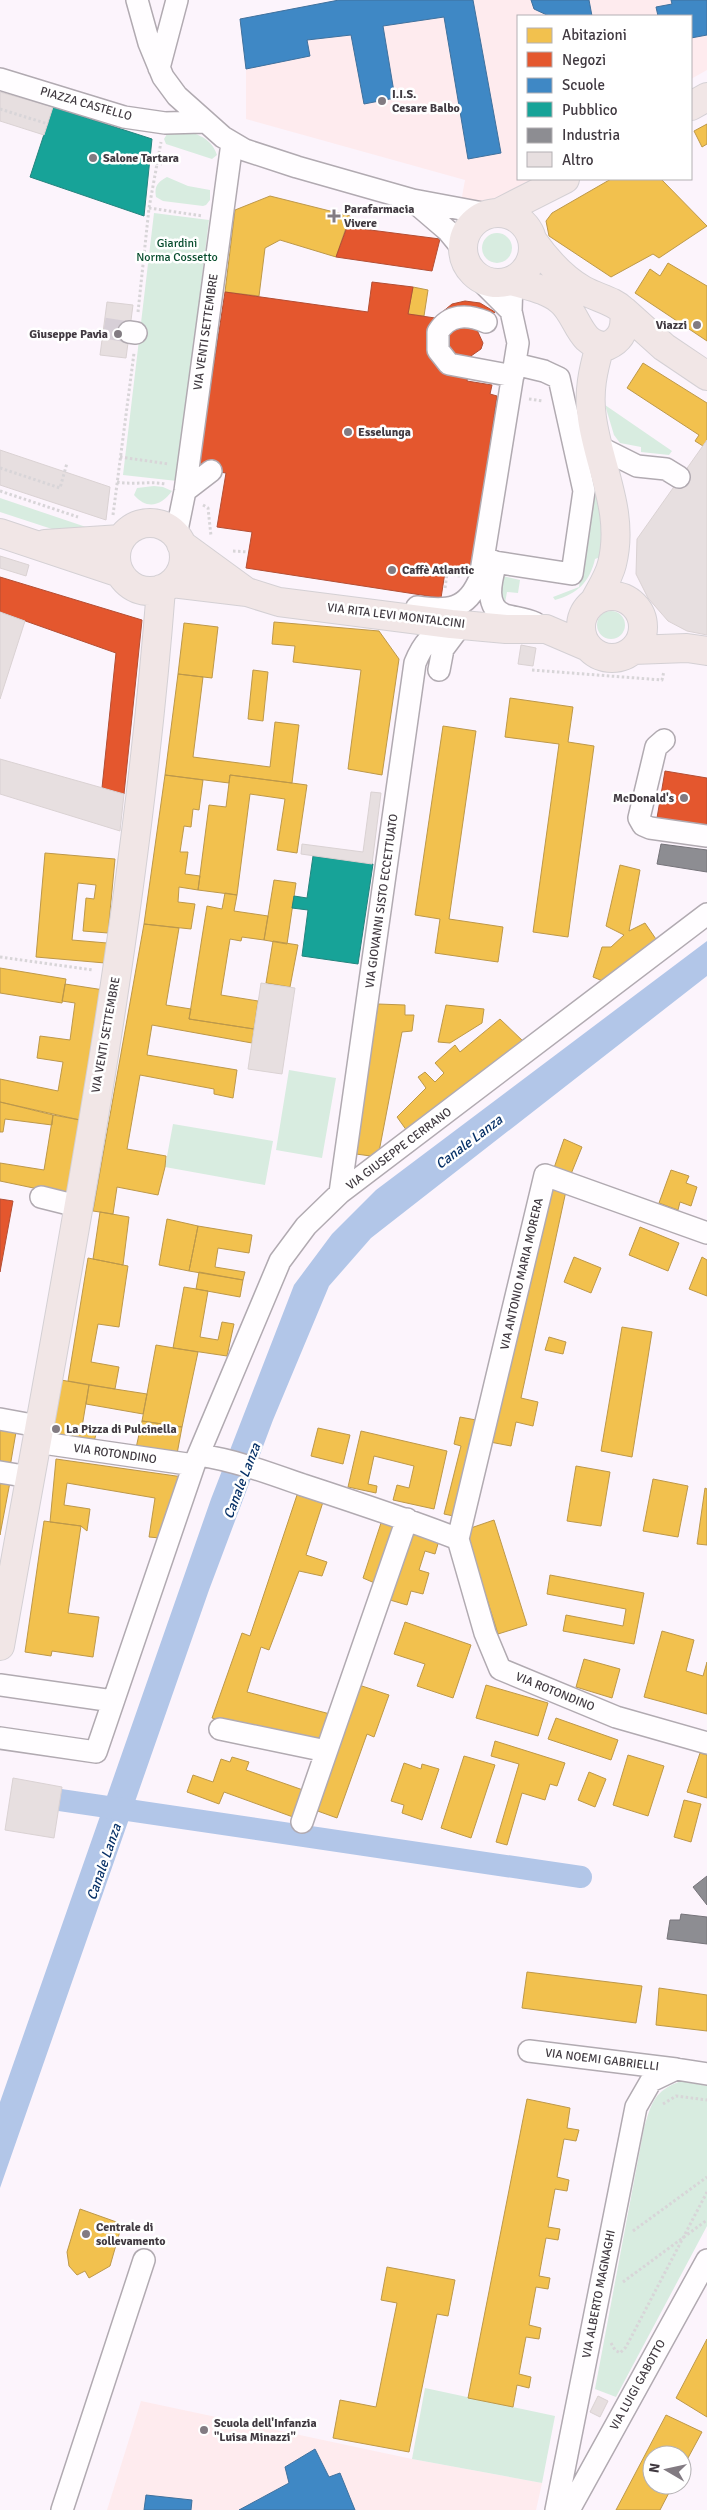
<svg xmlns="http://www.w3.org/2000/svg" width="707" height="2510" viewBox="0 0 707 2510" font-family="Signika,sans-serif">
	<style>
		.education { fill: #feebee }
		.green { fill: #d8ece0 }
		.water { fill: #b2c6e8 }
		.homes { fill: #f2c14e; stroke: #bd984a }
		.shops { fill: #e4572e; stroke: #b34e34 }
		.schools { fill: #3f88c5; stroke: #40719d }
		.public { fill: #17a398; stroke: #24847e }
		.industry { fill: #8d8d92; stroke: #76747a }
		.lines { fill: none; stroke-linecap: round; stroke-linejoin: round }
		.canal { stroke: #b2c6e8; stroke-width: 22 }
		.building { fill: #e7dfe0; stroke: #dad2d3 }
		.minor-tunnel { stroke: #d7cfd7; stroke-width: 21; stroke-dasharray: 21 11; stroke-linecap: butt }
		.minor-casing { stroke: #b1aab1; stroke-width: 24 }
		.major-casing { stroke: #d4d0d4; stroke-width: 30 }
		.path { stroke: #d8d5d8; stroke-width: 3; stroke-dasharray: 2.5 2.5; stroke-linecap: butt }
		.minor { stroke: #fffdff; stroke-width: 21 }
		.major { stroke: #f1e6e6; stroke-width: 28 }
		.poi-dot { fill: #827b82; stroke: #fff; stroke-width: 2 }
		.labels { text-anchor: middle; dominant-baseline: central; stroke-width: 5; stroke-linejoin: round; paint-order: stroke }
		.poi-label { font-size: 12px; font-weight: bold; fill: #413a41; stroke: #fff; text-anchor: start }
		.street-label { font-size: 12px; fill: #413a41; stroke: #fff }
		.park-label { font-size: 12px; fill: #074c2d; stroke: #fff }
		.water-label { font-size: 14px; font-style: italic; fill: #083268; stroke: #fff }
	</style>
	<rect width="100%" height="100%" fill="#fcf4fc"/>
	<!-- education -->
	<path class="education" d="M339,0H707V70L691,79V16H518V179L533,180L493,205L461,202L465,180L246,119V69L240,19Z
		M141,2401L412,2459L542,2483L536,2510H107Z"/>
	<!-- green -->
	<path class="green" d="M176,130C193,132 211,136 217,155L212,159L166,144L164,139L167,134Z
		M167,177L188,186L210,190V200L206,205L203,206L163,201L156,197C154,186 158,182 167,177Z
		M154,213L209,220L177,481L123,475Z
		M482 248a15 15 0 1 1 30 0a15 15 0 1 1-30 0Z
		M605,405L672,451L669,455L641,452V447L620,443L614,435Z
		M597,479L604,531L600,557L595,559C590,582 577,594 555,600L553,597L579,587Z
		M154,486L163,487L172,491C161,506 147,510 134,495L137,488Z
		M0,498L89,528L55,530L0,512Z
		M503,576L520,580L518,593L507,592L505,603L500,598L499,581Z
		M597 625a14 14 0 1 1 28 0a14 14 0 1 1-28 0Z
		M289,1070L336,1078L322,1158L276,1150Z
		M173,1124L273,1141L265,1185L165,1167Z
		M681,2081L707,2086V2226L616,2397L595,2389L644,2128C652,2102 654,2091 681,2081Z
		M425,2388L555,2416L542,2483L412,2459Z"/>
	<!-- water -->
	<path class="water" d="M707,941V976L371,1238L329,1286L273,1420L209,1590L0,2188V2102L211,1499L294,1285L332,1234L376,1190Z"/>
	<!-- homes -->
	<path class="homes" d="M707,124V144L702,147L694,131Z
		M611,179H661L707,226L659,258L653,254L611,277L549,236L546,221L552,213Z
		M270,196L350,216L336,257L280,240L265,248L259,296L225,292L235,210Z
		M668,263L707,286V341L635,293L650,269L660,276Z
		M413,287L428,290L424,316L408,314Z
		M643,363L707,403V440L703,446L695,441L699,435L627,388Z
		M274,622L379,631L399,659L382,775L348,769L361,670L293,662L295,646L272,644Z
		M184,623L218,627L212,678L178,674Z
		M253,670L268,672L263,721L248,719Z
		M178,674L203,677L193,757L270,767L275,722L299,725L292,783L230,775L229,783L165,775Z
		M510,698L573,707L568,742L594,746L568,937L533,932L559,744L505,737Z
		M443,726L476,731L449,919L503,927L498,962L435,953L440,919L415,915Z
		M165,775L203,780L199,810L193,809L191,827L184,826L180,852H188L185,874L200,876L198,890L179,887L178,902L195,904L191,929L144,924Z
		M230,775L307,785L297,853L277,850L285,799L250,794L237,895L198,890L209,805L226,807Z
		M45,853L115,859L108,933L83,931L86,898L94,899L96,885L78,883L72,940L107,943L105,963L36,957Z
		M620,865L640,870L629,931L645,923L660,945L610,984L593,977L602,947H611L624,935L606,926Z
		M274,880L296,883L287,944L264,940Z
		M225,893L237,895L234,911L268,916L264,940L242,937L241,941L230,939L221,995L258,1001L254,1029L189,1019L207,906L222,909Z
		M144,924L179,928L166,1005L191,1009L189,1019L254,1029L252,1043L152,1025L147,1055L237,1070L233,1098L214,1094V1089L140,1075L127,1149L166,1156L165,1167L158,1195L117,1187L113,1214L93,1211Z
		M273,941L298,945L290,987L266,983Z
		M0,968L66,979L62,1003L0,993Z
		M65,984L104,990L80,1120L0,1102V1079L58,1091L63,1062L37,1058L40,1036L70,1040L75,1003L62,1001Z
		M378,1004L405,1005V1015H414L412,1031L402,1032L378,1157L356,1154Z
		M446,1005L484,1009L482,1023L450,1043L438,1042Z
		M500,1019L525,1043L407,1131L397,1117L426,1088L418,1077L425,1072L435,1082L444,1073L435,1063L455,1045L460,1052Z
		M0,1102L53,1115L52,1125L5,1119L3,1132H0Z
		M53,1115L80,1120L67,1195L0,1181V1163L44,1170Z
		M564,1139L582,1147L571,1174L554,1168Z
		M671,1170L689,1176L686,1183L697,1187L691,1206L680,1202L678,1210L659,1203Z
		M546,1186L566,1191L521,1398L538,1402L533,1426L516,1422L511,1446L490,1442Z
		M100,1212L129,1217L123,1265L93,1259Z
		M167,1219L198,1226L189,1271L159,1265Z
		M198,1226L252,1235L249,1253L218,1248L215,1267L245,1272L243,1280L189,1271Z
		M640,1227L679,1243L668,1271L629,1255Z
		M574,1257L601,1268L591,1293L564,1282Z
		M702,1257L707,1260V1296L689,1289Z
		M88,1258L128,1266L119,1327L98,1324L91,1362L119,1367L115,1389L68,1381Z
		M199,1272L243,1280L240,1297L196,1289Z
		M184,1287L208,1291L200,1337L218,1340L222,1322L234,1324L227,1356L173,1348Z
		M622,1327L652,1332L632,1457L601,1451Z
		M549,1337L566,1342L563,1354L545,1350Z
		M156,1345L198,1352L182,1427L142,1421Z
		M61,1380L89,1385L82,1427L97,1430L94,1442L52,1435Z
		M89,1385L147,1394L143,1414L86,1404Z
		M460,1417L476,1420L469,1445L475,1446L458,1517L444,1514L461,1446L454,1444Z
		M142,1421L182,1427L177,1454L136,1448Z
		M318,1428L350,1435L343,1464L311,1456Z
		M0,1429L16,1432L10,1467L0,1465Z
		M361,1431L447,1451L434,1509L393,1500L397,1485L409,1488L414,1466L374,1456L368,1484L377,1486L376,1493L348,1487Z
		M56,1459L183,1477L160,1538L149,1537L155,1498L67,1483L64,1505L90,1509L87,1531L81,1526L50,1522Z
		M576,1466L610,1472L601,1526L567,1521Z
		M653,1479L688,1486L678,1537L643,1531Z
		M0,1480L10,1482L0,1535Z
		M705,1488L707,1489V1545L697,1544Z
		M297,1495L323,1502L306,1555L327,1562L322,1576L299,1571L269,1650L261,1647L247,1692L330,1714L319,1744L212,1718L242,1633L250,1636Z
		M382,1520L398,1524L377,1584L363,1578Z
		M494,1520L527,1625L498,1634L465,1530Z
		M44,1521L81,1526L68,1613L99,1617L93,1657L52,1651L51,1656L25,1652Z
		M412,1529L440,1537L435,1554L425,1551L419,1570L429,1573L423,1594L411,1591L407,1605L390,1600Z
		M550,1575L644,1593L634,1644L563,1631L566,1615L623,1626L626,1609L547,1594Z
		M405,1622L471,1645L453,1698L417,1686L425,1664L394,1654Z
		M662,1631L694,1640L686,1671L703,1676L707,1662V1714L644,1697Z
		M584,1659L620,1669L612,1698L576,1687Z
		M356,1684L389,1695L374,1737L367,1734L337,1818L312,1809Z
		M486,1685L548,1703L538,1736L476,1718Z
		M556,1718L618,1740L611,1760L548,1739Z
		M495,1741L565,1763L557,1786L550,1784L545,1800L522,1793L507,1845L496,1842L519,1764L491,1756Z
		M700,1753L707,1755V1798L687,1792Z
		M628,1755L664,1766L648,1816L613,1805Z
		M464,1756L495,1765L471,1838L441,1828Z
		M232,1757L249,1762L246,1770L303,1790L293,1817L224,1792L219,1804L187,1792L193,1775L213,1782L221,1759L230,1762Z
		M404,1763L421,1769L422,1764L439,1769L422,1820L402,1813L404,1805L391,1801Z
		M589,1772L606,1779L595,1807L578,1800Z
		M684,1800L701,1804L691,1842L674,1837Z
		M527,1972L642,1986L636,2023L522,2008Z
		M659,1988L707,1995V2031L656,2025Z
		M527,2099L570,2108L567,2128L579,2130L576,2141L564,2139L557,2177L569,2180L567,2191L555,2189L548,2227L560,2229L558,2240L546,2238L539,2276L550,2278L548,2289L536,2287L529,2325L541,2328L539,2339L526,2337L519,2374L531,2377L529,2388L517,2385L513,2407L468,2398Z
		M80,2209L122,2224L110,2266L89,2278L85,2271L77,2275L69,2266L67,2252Z
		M387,2267L455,2280L448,2316L437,2314L409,2452L333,2438L340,2400L376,2407L397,2303L381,2300Z
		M707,2339V2417L676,2398Z
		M666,2415L702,2432L682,2469V2455H652V2485H673L660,2510H616Z"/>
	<!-- shops -->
	<path class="shops" d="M347,227L440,239L432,271L336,257Z
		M372,282L413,287L408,314L435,318L452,304L465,301L480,303L495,312L477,330L483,343L481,349L471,356L467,381L492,385L490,394L497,396L471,575L445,572L441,598L246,568L252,532L217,527L226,473L198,469L225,292L368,312Z
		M0,577L142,620L124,794L102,788L116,653L0,612Z
		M665,771L707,778V825L657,818Z
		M0,1199L13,1201L0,1272Z"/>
	<!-- schools -->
	<path class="schools" d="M339,0H473L501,153L468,159L444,17L383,26L395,98L364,104L351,35L307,40L310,56L246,69L240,19Z
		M531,0H589L592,16H549L534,9Z
		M671,0H707V35L691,38V16H658L656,7L672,4Z
		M315,2449L329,2477L340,2473L355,2510H239L289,2483L285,2467Z
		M146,2495L192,2500L191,2510H144Z"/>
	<!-- public -->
	<path class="public" d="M53,107L152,139L144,216L30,177Z
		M313,856L373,864L358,964L302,956L308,910L292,908L294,896L307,898Z"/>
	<!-- industry -->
	<path class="industry" d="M661,844L707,850V872L657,864Z
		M707,1876V1905L693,1887Z
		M681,1914L707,1917V1944L667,1939L670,1920H680Z"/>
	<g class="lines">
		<!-- canal -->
		<path class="canal" d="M60,1800L581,1877"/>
	</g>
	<!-- building -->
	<path class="building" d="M0,92L53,107L44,135L0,121Z
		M107,302L133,305L126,358L100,355Z
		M707,440V635L687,631L668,621L648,598L636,574L637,539Z
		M0,450L110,487L106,520L0,485Z
		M0,556L29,565L26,576L0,568Z
		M0,612L25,621L0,699Z
		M521,645L536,648L533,666L518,664Z
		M0,759L124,794L120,831L0,794Z
		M371,792L381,793L372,864L301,854L302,844L363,852Z
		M261,983L295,988L282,1074L248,1069Z
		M13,1778L62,1787L54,1838L5,1830Z
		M598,2396L608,2401L600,2417L590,2412Z"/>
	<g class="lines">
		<!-- minor-tunnel -->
		<path class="minor-tunnel" d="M104,328L129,332"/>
		<defs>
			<path id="minor" d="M137,0L149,43L163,77L177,96L223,137L245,150L297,167L413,200L488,214
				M159,68L177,0
				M0,79L124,117L165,123L203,122
				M413,201L448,231L462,248
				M478,278L511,311
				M486,322C467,314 449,314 438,332V350L449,364L513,376
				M129,332L136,333
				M599,447L637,466L666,469L679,477
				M185,491L211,471
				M176,535L185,491L232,143
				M484,557L495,562L572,574L584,491L559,378L544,371L515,364
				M495,566C491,581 484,608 505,615C515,618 525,618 535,623
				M417,607C447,611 467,611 480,578L518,343L511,311L512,281
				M439,670L443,649L461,625
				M664,740L656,747L639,818L643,825L650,828L707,836
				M340,1193L415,663C423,643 432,634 451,624
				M41,1197L77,1206
				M0,1419L38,1426
				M36,1442L194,1465
				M199,1455C234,1460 269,1473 303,1485C355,1502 407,1519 458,1539L485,1633L500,1669L616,1717L707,1743
				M0,1472L30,1477
				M458,1539L545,1175L707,1233
				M0,1685L113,1701
				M220,1729L326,1751
				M0,1738L96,1752L194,1465L280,1261L306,1226L340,1193L707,914
				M302,1822L407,1519
				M529,2051L676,2069
				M62,2510L144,2260
				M556,2510L636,2107L651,2081L676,2069L707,2074
				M569,2510L707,2260"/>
			<path id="major" d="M691,106L707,97
				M500,212L565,179
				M463 248a35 35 0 1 1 70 0a35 35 0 1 1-70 0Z
				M512,281C528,286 547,289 560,300C579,315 578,346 607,346C623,339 626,327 624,311C613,300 597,298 583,290C562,278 547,261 533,241
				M624,311L664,347L707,376
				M116 557a34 34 0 1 1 68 0a34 34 0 1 1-68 0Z
				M0,533L120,573
				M45,544L121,539
				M181,544L244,590
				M172,583L247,592L279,602L451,624L506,629H546L588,647
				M581 627a31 31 0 1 1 62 0a31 31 0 1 1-62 0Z
				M594,602C600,590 609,577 612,564C625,512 599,468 592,418C588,392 593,370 600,346
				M633,650L687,648L707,651
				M0,1646C62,1295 134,944 161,589"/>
		</defs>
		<!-- minor casing -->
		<use href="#minor" class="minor-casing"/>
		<!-- major casing -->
		<use href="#major" class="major-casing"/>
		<!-- path -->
		<path class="path" d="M0,109L48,124
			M156,163L162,164
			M149,208L203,216
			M138,312L149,208L161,142
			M529,399L543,401
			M120,457L169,464
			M0,468L60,488L67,463
			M117,482C134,485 149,481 166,484
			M0,491L78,517
			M203,505L208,508L211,536
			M113,515L134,353
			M233,551L248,552
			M445,588L447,574L460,576
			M532,670L662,680L664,671
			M0,957L93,970
			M663,2104L676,2096L707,2100
			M633,2231L707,2177
			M623,2282L707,2220
			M611,2343L615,2350L620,2353L626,2347L707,2192"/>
		<!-- minor -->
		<use href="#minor" class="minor"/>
		<!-- major -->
		<use href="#major" class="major"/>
	</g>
	<!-- markers -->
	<g class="poi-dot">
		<circle cx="382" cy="101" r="5"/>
		<circle cx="93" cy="158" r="5"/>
		<path d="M331.5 208.5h5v5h5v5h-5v5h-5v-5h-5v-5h5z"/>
		<circle cx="697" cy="325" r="5"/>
		<circle cx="118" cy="334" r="5"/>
		<circle cx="348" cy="432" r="5"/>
		<circle cx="392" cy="570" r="5"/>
		<circle cx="684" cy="798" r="5"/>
		<circle cx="56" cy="1429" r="5"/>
		<circle cx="86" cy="2234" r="5"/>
		<circle cx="204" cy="2430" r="5"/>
	</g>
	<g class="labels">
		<!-- poi labels -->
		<g class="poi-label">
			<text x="392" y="94">I.I.S.<tspan x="392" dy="14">Cesare Balbo</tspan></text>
			<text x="103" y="158">Salone Tartara</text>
			<text x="344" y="209">Parafarmacia<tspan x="344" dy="14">Vivere</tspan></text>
			<text x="687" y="325" text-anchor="end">Viazzi</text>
			<text x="108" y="334" text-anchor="end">Giuseppe Pavia</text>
			<text x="358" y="432">Esselunga</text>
			<text x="402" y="570">Caffè Atlantic</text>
			<text x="674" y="798" text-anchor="end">McDonald's</text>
			<text x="66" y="1429">La Pizza di Pulcinella</text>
			<text x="96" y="2227">Centrale di<tspan x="96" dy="14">sollevamento</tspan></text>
			<text x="214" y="2423">Scuola dell'Infanzia<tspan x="214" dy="14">"Luisa Minazzi"</tspan></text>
		</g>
		<!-- street labels -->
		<g class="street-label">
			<text transform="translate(86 104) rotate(16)">PIAZZA CASTELLO</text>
			<text transform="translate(206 332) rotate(-82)">VIA VENTI SETTEMBRE</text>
			<text transform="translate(396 616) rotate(7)">VIA RITA LEVI MONTALCINI</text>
			<text transform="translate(382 901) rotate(-82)">VIA GIOVANNI SISTO ECCETTUATO</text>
			<text transform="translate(106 1035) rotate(-80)">VIA VENTI SETTEMBRE</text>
			<text transform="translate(399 1149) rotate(-37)">VIA GIUSEPPE CERRANO</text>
			<text transform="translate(522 1274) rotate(-77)">VIA ANTONIO MARIA MORERA</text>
			<text transform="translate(115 1454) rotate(8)">VIA ROTONDINO</text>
			<text transform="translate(555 1692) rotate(22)">VIA ROTONDINO</text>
			<text transform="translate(602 2060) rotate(7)">VIA NOEMI GABRIELLI</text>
			<text transform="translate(599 2294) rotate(-79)">VIA ALBERTO MAGNAGHI</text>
			<text transform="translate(638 2385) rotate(-61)">VIA LUIGI GABOTTO</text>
		</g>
		<!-- park labels -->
		<g class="park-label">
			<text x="177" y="243">Giardini<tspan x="177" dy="14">Norma Cossetto</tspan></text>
		</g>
		<!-- water labels -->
		<g class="water-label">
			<text transform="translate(469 1142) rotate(-37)">Canale Lanza</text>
			<text transform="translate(242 1481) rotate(-69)">Canale Lanza</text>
			<text transform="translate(104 1862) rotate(-71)">Canale Lanza</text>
		</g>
	</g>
	<!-- legend -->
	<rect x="517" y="15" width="175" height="165" fill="#ffffff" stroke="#b3b0b3"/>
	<rect x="527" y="28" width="25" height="15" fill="#f2c14e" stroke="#b3b0b3"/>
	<text x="562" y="40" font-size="15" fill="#413a41">Abitazioni</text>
	<rect x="527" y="52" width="25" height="15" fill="#e4572e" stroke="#b3b0b3"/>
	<text x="562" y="65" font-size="15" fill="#413a41">Negozi</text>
	<rect x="527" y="78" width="25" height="15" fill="#3f88c5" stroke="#b3b0b3"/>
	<text x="562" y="90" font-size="15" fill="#413a41">Scuole</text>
	<rect x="527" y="102" width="25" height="15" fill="#17a398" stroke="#b3b0b3"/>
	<text x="562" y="115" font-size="15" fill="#413a41">Pubblico</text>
	<rect x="527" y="128" width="25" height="15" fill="#8d8d92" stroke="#b3b0b3"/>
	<text x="562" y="140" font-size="15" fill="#413a41">Industria</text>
	<rect x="527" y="152" width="25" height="15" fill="#e7dfe0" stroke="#b3b0b3"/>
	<text x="562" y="165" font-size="15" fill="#413a41">Altro</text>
	<!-- north arrow -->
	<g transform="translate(667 2470) rotate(279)"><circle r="24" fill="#ffffff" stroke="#b3b0b3"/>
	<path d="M0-4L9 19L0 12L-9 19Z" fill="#827b82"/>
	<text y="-8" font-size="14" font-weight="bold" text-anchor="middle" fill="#413a41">N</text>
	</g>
</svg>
